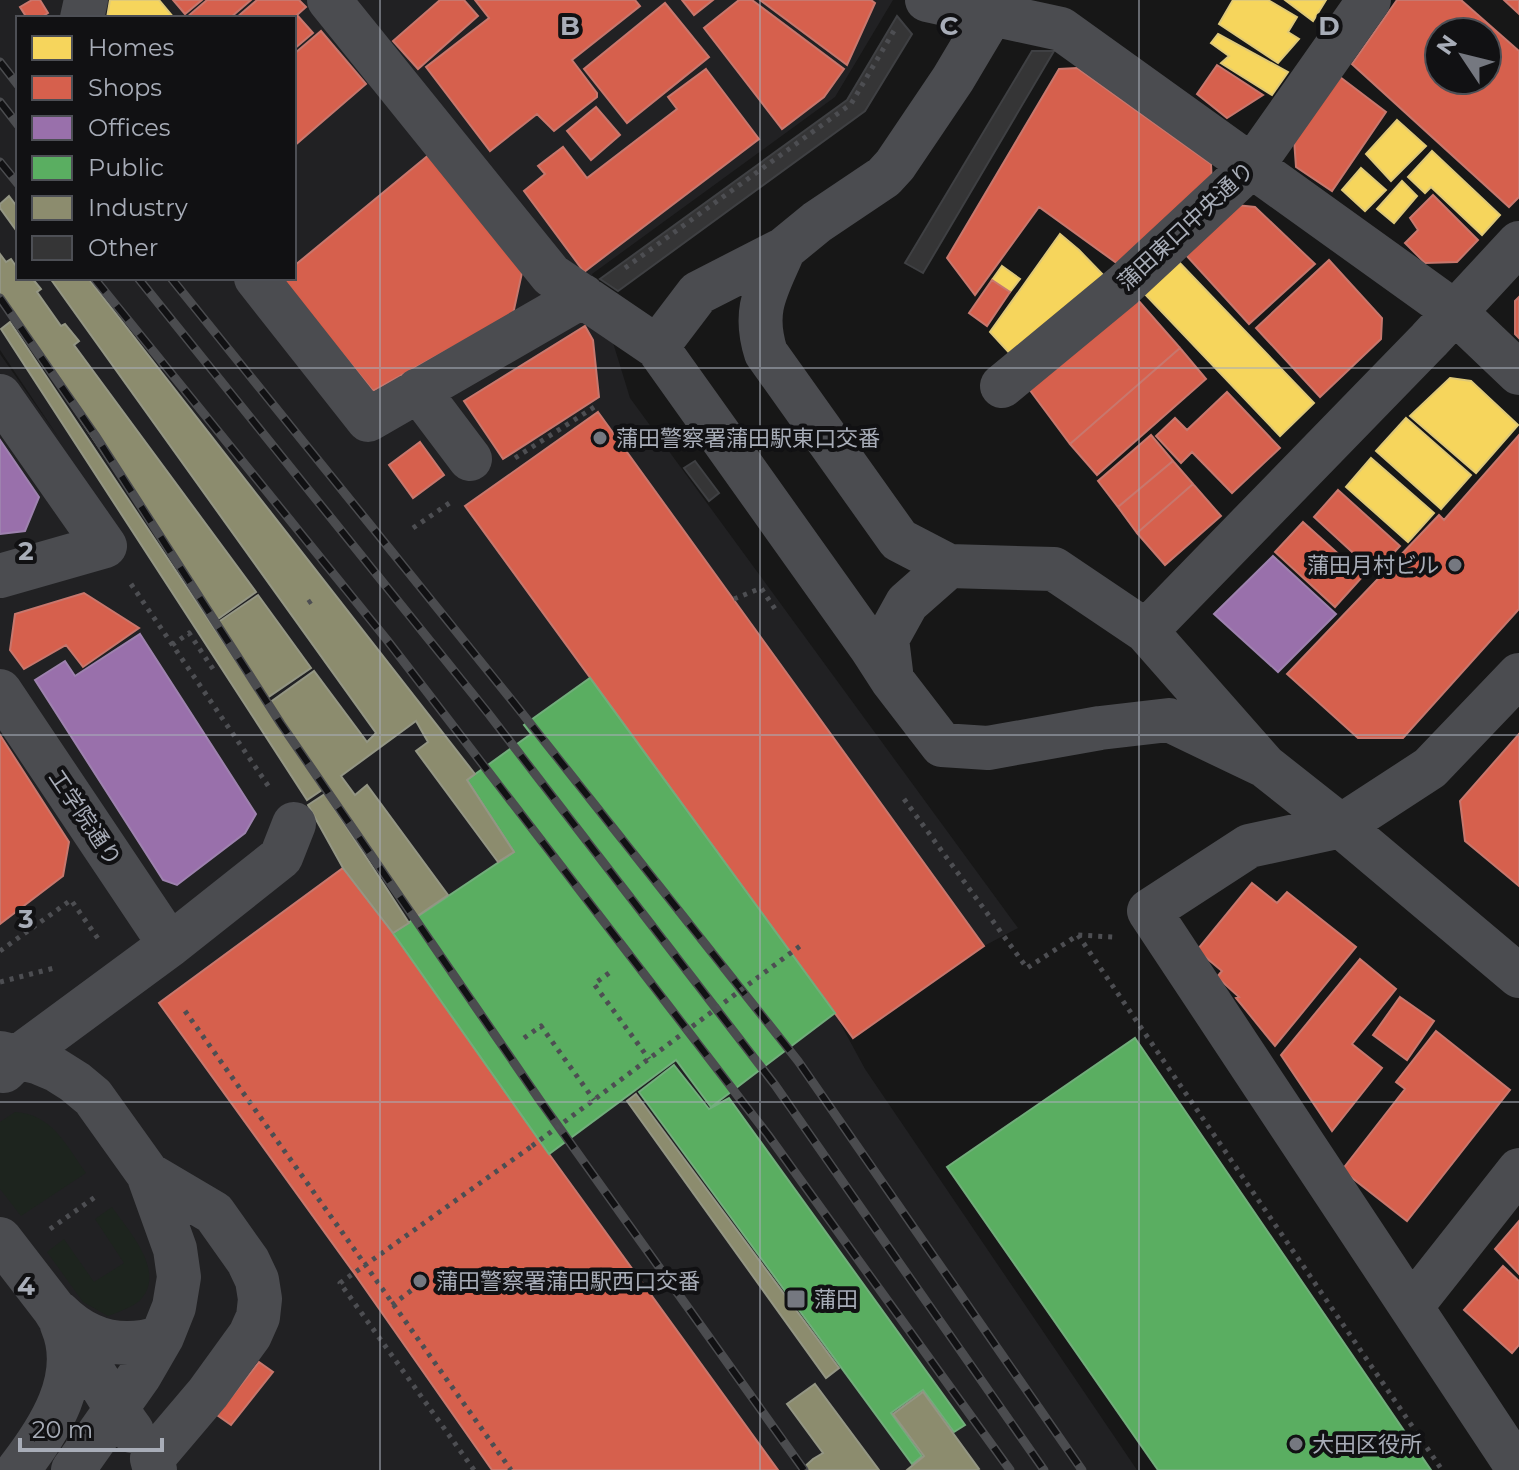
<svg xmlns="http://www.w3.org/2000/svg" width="1519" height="1470" viewBox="0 0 1519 1470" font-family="Montserrat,'Noto Sans JP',sans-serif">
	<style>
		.built { fill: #212123; fill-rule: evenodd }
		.green { fill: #1d241e }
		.homes { fill: #f6d55c; stroke: #dfc978; stroke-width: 2 }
		.shops { fill: #d6604d; stroke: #c8776d; stroke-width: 2; fill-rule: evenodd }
		.offices { fill: #9970ab; stroke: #9e82af; stroke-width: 2 }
		.public { fill: #5aae61; stroke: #71ae7b; stroke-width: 2 }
		.industry { fill: #8c8c6e; stroke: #949684; stroke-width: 2 }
		.building { fill: #353536; stroke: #3f4043; stroke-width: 2 }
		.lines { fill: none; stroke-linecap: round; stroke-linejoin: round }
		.path { stroke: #4d4e52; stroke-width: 5; stroke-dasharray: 4 6; stroke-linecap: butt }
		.minor { stroke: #4b4c50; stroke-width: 44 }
		.rail-casing { stroke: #4b4c4f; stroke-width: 9 }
		.rail { stroke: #111113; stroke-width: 6; stroke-dasharray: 18; stroke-linecap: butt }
		.path-bridge { stroke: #4d4e52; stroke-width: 5; stroke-dasharray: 4 6; stroke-linecap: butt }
		.grid { fill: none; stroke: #a8adb8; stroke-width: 2; stroke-opacity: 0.55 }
		.poi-dot { fill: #757880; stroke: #111113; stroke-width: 3 }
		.labels { text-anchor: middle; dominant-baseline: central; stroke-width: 8; stroke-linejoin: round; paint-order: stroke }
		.street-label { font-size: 22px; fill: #a8adb8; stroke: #111113 }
		.poi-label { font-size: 22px; fill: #a8adb8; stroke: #111113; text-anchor: start }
		.grid-label { font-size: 26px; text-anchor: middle; font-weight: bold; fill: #a8adb8; stroke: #111113; stroke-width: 8; stroke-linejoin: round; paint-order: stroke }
	</style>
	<rect width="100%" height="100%" fill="#171717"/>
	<!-- built -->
	<path class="built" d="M0,0H893L835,97L592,274L630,398L1018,928L984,946L853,1038L839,1021L865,1069L1137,1470H0V354L61,441L0,350ZM18,18H294V278H18Z"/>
	<!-- green -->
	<path class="green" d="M15,1112C52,1114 66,1145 86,1173L21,1216L0,1189V1122Z
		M112,1207C128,1230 165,1270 142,1298C136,1306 118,1312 108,1316L83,1302L47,1252L64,1239L94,1282L124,1263L95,1219Z"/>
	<!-- homes -->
	<path class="homes" d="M110,0H159L174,18H107Z
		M1233,0H1268L1297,17L1288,32L1299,39L1278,63L1219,24Z
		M1285,0H1326L1313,21Z
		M1218,34L1288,72L1272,95L1221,63L1229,56L1211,43Z
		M1397,120L1426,146L1391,181L1366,154Z
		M1432,151L1500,215L1482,235L1431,187L1425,193L1408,177Z
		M1361,168L1386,190L1365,211L1342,190Z
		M1402,181L1417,196L1394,223L1377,209Z
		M1060,234L1079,250L1107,279L1015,359L990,332Z
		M1176,259L1314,403L1280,436L1142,291Z
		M1002,266L1020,279L1010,292L992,280Z
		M1450,378L1471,381L1518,425L1476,473L1410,416Z
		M1406,418L1471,475L1441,509L1376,451Z
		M1371,458L1434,513L1408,542L1346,487Z"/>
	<!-- shops -->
	<path class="shops" d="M32,0H40L48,13L40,18H27L20,7Z
		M173,0H202L185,14Z
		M207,0H251L230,18H186Z
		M257,0H299L306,7L297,15L313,33L294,49V18H236Z
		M440,0H464L478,16L418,69L393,41Z
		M475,0H635L640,6L572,60L597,93V97L554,131L537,114L490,151L426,67L489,18Z
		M682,0H713L694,15Z
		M739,0H752L844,69L824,97L782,129L704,28Z
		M760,0H871L875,3L847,65Z
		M1397,0H1461L1519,51V197L1509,207L1352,64ZM1439,32H1487V80H1439Z
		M1504,0H1519V14Z
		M665,3L709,57L627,123L584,69Z
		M321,31L366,84L294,146V54Z
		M1217,65L1263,95L1227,118L1197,94Z
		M1077,68L1211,164L1212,184L1122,267L1039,207L975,295L947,258L1059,69Z
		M706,69L759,139L584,272L524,191L545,174L538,166L563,147L587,178L677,109L668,97Z
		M1340,77L1386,112L1332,191L1296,167L1294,139Z
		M596,107L620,135L591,160L567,131Z
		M430,154L523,268L513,314L373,391L280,278H294V266Z
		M1433,195L1478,240L1457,262L1425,263L1405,243L1418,230L1410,218Z
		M1236,205L1255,207L1315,264L1249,324L1185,254Z
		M1329,260L1382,318L1381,339L1320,397L1256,328Z
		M992,280L1010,292L987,326L969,313Z
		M1519,297V338L1515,334V301Z
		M1137,299L1180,348L1070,444L1029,389Z
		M585,326L593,340L599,397L503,459L464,401Z
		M1180,348L1206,379L1097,475L1070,444Z
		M1227,392L1280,448L1232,493L1192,452L1181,463L1156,436L1175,418L1187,430Z
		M598,412L984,946L853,1038L465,506Z
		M1151,435L1173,461L1118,507L1098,481Z
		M1519,435V609L1403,738H1358L1287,674L1439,515L1444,520Z
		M420,442L444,475L413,498L389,465Z
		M1173,461L1193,484L1137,533L1118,507Z
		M1193,484L1221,516L1165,565L1137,533Z
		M1338,490L1400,546L1375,573L1314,517Z
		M1303,522L1363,576L1335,607L1275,552Z
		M84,593L139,628L83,667L66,645L24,669L10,650L15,614Z
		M1519,734V886L1465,841L1460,801Z
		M0,735L69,842L63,876L0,924Z
		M343,868L393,933L549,1154L778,1470H492L354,1273L159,1003Z
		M1252,883L1277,903L1287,892L1356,947L1275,1046L1236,998L1239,997L1217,977L1222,971L1197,950Z
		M1360,959L1396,989L1352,1044L1382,1068L1332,1131L1281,1055Z
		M1400,997L1434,1021L1407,1060L1373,1035Z
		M1436,1031L1510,1090L1407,1221L1342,1170L1405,1089L1396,1082Z
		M1519,1221V1274L1495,1249Z
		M1503,1266L1519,1281V1345L1512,1353L1464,1310Z
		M259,1362L273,1372L231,1425L217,1415Z"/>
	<!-- offices -->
	<path class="offices" d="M0,440L39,497L25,531L0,534Z
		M1273,556L1336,614L1278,672L1214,614Z
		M140,634L256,814L245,833L177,885L163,880L35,680L65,661L75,676Z"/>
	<!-- public -->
	<path class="public" d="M590,678L835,1013L711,1107L676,1060L549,1154L393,933L514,852L467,780L531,734L524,725Z
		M1135,1038L1431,1470H1158L947,1167Z
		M674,1065L709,1109L729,1098L965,1425L954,1432L923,1390L891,1413L922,1456L912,1464L639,1092Z"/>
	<!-- industry -->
	<path class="industry" d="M9,196L18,208V233L0,208V204Z
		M0,254L6,262L11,259L18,269V278H32L41,289L37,292L61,326L65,324L79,341L74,345L256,592L215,621L0,299Z
		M50,278H88L475,774L467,780L514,852L498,862L416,751L428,742L416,721L341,776L355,795L367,785L448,895L413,919L269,703L314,671L367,742L376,733Z
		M10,322L322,790L307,800L1,329Z
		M258,595L311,668L267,698L217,623Z
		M325,794L409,923L393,933L343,868L308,805Z
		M636,1094L839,1368L826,1378L627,1101Z
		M815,1384L879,1470H801L813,1459L823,1453L787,1404Z
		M923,1392L979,1469L977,1470H907L924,1456L893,1414Z"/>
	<!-- building -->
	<path class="building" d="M897,16L912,34L865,111L618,291L600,279L847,100Z
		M1032,51H1054L923,273L905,263Z
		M695,461L719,493L709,501L684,468Z"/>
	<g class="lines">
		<!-- path -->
		<path class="path" d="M625,268L851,104L895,29
			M515,458L599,404
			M413,528L451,502
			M131,584L269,787
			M734,599L761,588L777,612
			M308,603L314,599
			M172,645L189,633L213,669
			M904,799L1027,968L1078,935L1113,937
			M1078,935L1442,1470
			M0,951L71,900L99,940
			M609,973L594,984L649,1059
			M0,982L58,967
			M185,1011L511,1470
			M524,1038L541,1026L594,1100
			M50,1229L98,1195
			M392,1305L421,1283
			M474,1470L340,1283L532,1146"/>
		<!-- minor -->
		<path class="minor" d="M329,0L551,275L657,347
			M927,0L1061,29L1455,312L1519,373
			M1000,0L953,79L895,165L884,177L817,222L784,249L698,293L657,347L872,649L892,680L942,745L988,748L1100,728L1169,720L1265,766
			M82,18L86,0
			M784,249C767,289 752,309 766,353L899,540L949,566L1054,569L1146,631L1265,766L1341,826L1519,976
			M256,278L368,420L583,296
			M1002,386L1123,286L1253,165L1369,0
			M418,390L470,459
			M0,396L105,546L0,576
			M1146,631L1429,340L1519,243
			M1519,675L1430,768L1341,826L1249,846L1149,911L1519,1470
			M892,680L887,639L907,603L949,566
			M0,691L170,945
			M0,1053L37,1062L56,1070L75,1082L93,1097L148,1174L175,1249L179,1277L174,1307L162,1337L140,1375L73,1470
			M4,1071L18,1057L170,945L281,857L294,824
			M148,1174L214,1213L248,1261L257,1280L260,1299L258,1317L250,1335L208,1393L152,1459L155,1470
			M0,1239L54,1309L117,1410L132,1431
			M1411,1307L1519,1170
			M59,1313C88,1342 124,1350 162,1337
			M18,1470C49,1430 84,1377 62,1325"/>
		<defs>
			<path id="rail" d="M0,62L18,85
				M0,102L18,125
				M0,162L18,184
				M94,278L387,640L768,1135L1010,1470
				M138,278L488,713L775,1085L1044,1470
				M171,278L514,703L798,1061L1082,1470
				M0,298L95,435L281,724L541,1102L804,1470"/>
		</defs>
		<!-- rail casing -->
		<use href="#rail" class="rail-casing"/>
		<!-- rail -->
		<use href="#rail" class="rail"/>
		<!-- path-bridge -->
		<path class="path-bridge" d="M532,1146L800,946"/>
	</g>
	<!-- grid -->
	<path class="grid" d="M380,0V1470M760,0V1470M1139,0V1470M0,368H1519M0,735H1519M0,1102H1519"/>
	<!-- markers -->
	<g class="poi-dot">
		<circle cx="600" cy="438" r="8"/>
		<circle cx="1455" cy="565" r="8"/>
		<circle cx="420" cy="1281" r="8"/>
		<rect x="786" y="1289" width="20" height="20" rx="4"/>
		<circle cx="1296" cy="1444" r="8"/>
	</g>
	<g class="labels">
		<!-- street labels -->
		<g class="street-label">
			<text transform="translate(1186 226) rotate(-43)">蒲田東口中央通り</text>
			<text transform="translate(85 818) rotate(56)">工学院通り</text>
		</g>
		<!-- poi labels -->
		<g class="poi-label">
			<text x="616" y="438">蒲田警察署蒲田駅東口交番</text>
			<text x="1439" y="565" text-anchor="end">蒲田月村ビル</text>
			<text x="436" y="1281">蒲田警察署蒲田駅西口交番</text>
			<text x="814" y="1299">蒲田</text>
			<text x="1312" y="1444">大田区役所</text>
		</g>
	</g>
	<g class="grid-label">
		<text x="570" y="35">B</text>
		<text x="949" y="35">C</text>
		<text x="1329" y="35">D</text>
		<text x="26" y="560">2</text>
		<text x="26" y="928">3</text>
		<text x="26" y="1295">4</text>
	</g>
	<!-- legend -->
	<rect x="16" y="16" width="280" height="264" fill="#111113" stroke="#4d4f55" stroke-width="2"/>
	<rect x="32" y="36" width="40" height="24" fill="#f6d55c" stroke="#4d4f55" stroke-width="2"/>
	<text x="88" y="56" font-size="24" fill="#a8adb8">Homes</text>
	<rect x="32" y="76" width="40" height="24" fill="#d6604d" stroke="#4d4f55" stroke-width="2"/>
	<text x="88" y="96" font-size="24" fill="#a8adb8">Shops</text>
	<rect x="32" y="116" width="40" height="24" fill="#9970ab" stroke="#4d4f55" stroke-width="2"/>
	<text x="88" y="136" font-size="24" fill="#a8adb8">Offices</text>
	<rect x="32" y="156" width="40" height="24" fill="#5aae61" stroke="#4d4f55" stroke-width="2"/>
	<text x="88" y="176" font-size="24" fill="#a8adb8">Public</text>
	<rect x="32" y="196" width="40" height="24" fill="#8c8c6e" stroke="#4d4f55" stroke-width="2"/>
	<text x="88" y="216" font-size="24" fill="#a8adb8">Industry</text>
	<rect x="32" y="236" width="40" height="24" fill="#353536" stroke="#4d4f55" stroke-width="2"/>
	<text x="88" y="256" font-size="24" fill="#a8adb8">Other</text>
	<!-- north arrow -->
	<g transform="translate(1463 56) rotate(305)"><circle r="38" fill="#111113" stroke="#4d4f55" stroke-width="2"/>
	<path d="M0-6L14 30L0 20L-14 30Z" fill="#757880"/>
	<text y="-12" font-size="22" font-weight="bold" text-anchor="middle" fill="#a8adb8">N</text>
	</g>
	<!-- scale -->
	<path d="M20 1438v12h142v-12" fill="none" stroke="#a8adb8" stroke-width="4"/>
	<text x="32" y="1438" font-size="24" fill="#a8adb8" stroke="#111113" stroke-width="6" paint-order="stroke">20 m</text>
</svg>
